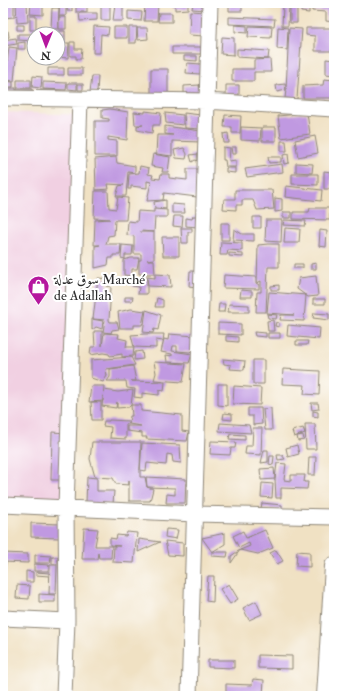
<svg xmlns="http://www.w3.org/2000/svg" width="337" height="699" viewBox="0 0 337 699" font-family="'IM FELL Double Pica',Amiri,serif">
	<style>
		.built { fill: #f1d0e2 }
		.building { fill: #c099e1 }
		.lines { fill: none; stroke-linecap: round; stroke-linejoin: round }
		.minor-casing { stroke: #8e8677; stroke-width: 17 }
		.major-casing { stroke: #8e8677; stroke-width: 20 }
		.minor { stroke: #fff; stroke-width: 15 }
		.major { stroke: #fff; stroke-width: 18 }
		.labels { text-anchor: middle; dominant-baseline: central; stroke-width: 4; stroke-linejoin: round; paint-order: stroke }
		.poi-label { font-size: 14px; fill: #2b2b2b; stroke: #fff; text-anchor: start }
	</style>
	<rect width="100%" height="100%" fill="#fff"/>
	<filter id="ink" filterUnits="userSpaceOnUse"><feTurbulence type="fractalNoise" baseFrequency=".025" numOctaves="2"/><feDisplacementMap in="SourceGraphic" scale="8" xChannelSelector="R" yChannelSelector="G"/><feConvolveMatrix kernelMatrix="1 2 1 2 8 2 1 2 1" color-interpolation-filters="sRGB"/></filter>
	<filter id="wash" filterUnits="userSpaceOnUse"><feTurbulence type="fractalNoise" baseFrequency=".012" numOctaves="4" result="noise"/><feDisplacementMap in="SourceGraphic" scale="16" xChannelSelector="R" yChannelSelector="G"/><feGaussianBlur stdDeviation="0.9" result="paint"/><feColorMatrix in="noise" values="0 0 0 0 0 0 0 0 0 0 0 0 0 0 0 0 0 1.4 0 .05"/><feComposite in="paint" operator="in"/></filter>
	<g filter="url(#wash)">
		<rect width="100%" height="100%" fill="#f0e1c3"/>
		<!-- built -->
		<path class="built" d="M3,112L82,115L66,500L3,498Z"/>
		<g id="blocks">
			<!-- building -->
			<path class="building" d="M16,3H27L28,22L17,23Z
				M31,3H43V15L30,14Z
				M60,3H66V16H59Z
				M81,3H87V12H76V4Z
				M101,3H110V20H101Z
				M115,3H123V21H113Z
				M145,3H158L157,21H144Z
				M168,3H188V9L175,10V5H168Z
				M193,3H206L205,10L192,9Z
				M229,3H236V5L242,6V11H229Z
				M290,3L297,4V23H290Z
				M7,4H14V17L3,18V11H7Z
				M68,4H72V11H67Z
				M301,4L309,5V13L301,12Z
				M312,4H334V22L326,21V12L312,11Z
				M283,5L289,6L288,26H282Z
				M52,8H59L58,29H51Z
				M128,11L142,12L141,21L128,20Z
				M190,11L205,12L204,36L189,35Z
				M79,13H97V20L80,21Z
				M159,13H172V22H158Z
				M30,16H36V30H30Z
				M59,17H66V29H59Z
				M229,17L275,19L274,26L229,24Z
				M17,25H24V30H17Z
				M235,25L247,26V33L235,32Z
				M94,26L109,27L108,35L101,34L100,53H93Z
				M249,26L272,27L271,38L248,37Z
				M114,27H127V38H114Z
				M129,27H137L136,43H129Z
				M278,27L288,28L287,50L277,49Z
				M137,28H147L148,39L138,40Z
				M289,28L302,29L297,99L285,98L286,90L277,92L276,85L285,84L286,90Z
				M306,28H334V51H315V36L306,35Z
				M8,31L9,37L3,39V32Z
				M59,31H65V41H59Z
				M18,34H34V41L18,40Z
				M222,37L234,38V55L221,54Z
				M16,38L17,44L3,46V40Z
				M25,42V49H18V43Z
				M70,42H75V49H82L81,59H76V56H70Z
				M58,43H69L68,58L58,57Z
				M9,47L17,48L14,81L5,80Z
				M172,47H206V54H172Z
				M237,49L269,51L268,59L237,57Z
				M184,56H197V61L184,60Z
				M270,59L271,72H254V81H232V69H254V60Z
				M326,59L334,60V75L326,74Z
				M187,63L201,64L200,74L186,73Z
				M48,68H64V75H48Z
				M68,68H82V75H68Z
				M151,69H168V95H151Z
				M33,76L42,77L41,88L32,87Z
				M92,76H98L97,92H90Z
				M324,79L334,80V98H303V86L323,85Z
				M17,80H31V88H17Z
				M3,81L13,82V87H3Z
				M43,82L67,83L66,90L43,89Z
				M68,83H77V90L68,89Z
				M78,84H83V90H78Z
				M199,85L200,93H184V86Z
				M226,85H239V95H226Z
				M3,88H16V92L3,91Z
				M17,89H32V92H17Z
				M40,90H56V94L40,93Z
				M110,109L128,112L127,140L108,137V140L117,141V156H95V121H109V119L102,118V110Z
				M145,111L161,113L160,125H153L152,133L137,130V126L143,125H135L134,112L145,113Z
				M165,113L183,115V125L166,123Z
				M184,113L201,115V129L185,128Z
				M307,113L310,134L281,138L278,116Z
				M225,115L241,116L240,133H232V127H224Z
				M165,126L201,131V142L172,141V156L156,154L157,135H173L165,134Z
				M241,127L261,128L260,141L241,140Z
				M262,127H276V141H262Z
				M228,133L229,143H224L223,134Z
				M315,136L318,153L298,157L295,140Z
				M281,141H286L287,151H281Z
				M223,147L230,148L229,161L236,160V167H226L225,160H223Z
				M231,147H236V154H232Z
				M184,148L187,154L186,159L176,158L174,150Z
				M153,154L170,157L168,172H162L163,168L151,166Z
				M198,154V161L195,160L192,162L190,155Z
				M288,154L289,163L284,164L283,155Z
				M116,157L117,163L135,166V173L128,172L126,196H116L119,186L124,185L108,184L109,189L96,190L95,159Z
				M268,157H281V162L269,163Z
				M296,163L313,164L312,173L296,172Z
				M282,164L283,172L247,177L245,169Z
				M140,166L149,168L148,174L153,175L152,178L160,179L161,174H169V178L187,180V169H200L197,197L164,193L163,200L147,201L151,182L147,181V188L131,186V189H128L129,174L139,173Z
				M226,168H235V173L226,172Z
				M324,171L331,172V189H324Z
				M292,174H318V185L292,184Z
				M286,186L322,190L321,201L285,197Z
				M235,190H272L274,209L257,210L253,200H242V205H236V210L223,209L224,199H235Z
				M95,191H108L109,208L116,209L118,197L128,198L126,220H115L114,235L108,236L106,244H121L120,255H113V258H109L108,265L95,268V246L100,245H94L95,220L110,219L94,218Z
				M275,198L282,199V211L275,212Z
				M166,200V209L155,208L154,202Z
				M172,204L184,205L185,213H172Z
				M310,208H330V220L293,219V212H309Z
				M154,209L167,210V217H155L154,232L141,231V232H154V259L147,260H154L155,274L170,275L171,287L148,286L147,277L155,278V274H139V260H141V254H134V236L127,235L128,221L137,222L138,211L154,212Z
				M283,212H291V218H283Z
				M174,216H183L182,227L173,226Z
				M193,216H199L198,227L186,226V218L192,219Z
				M253,217H261V228H253Z
				M266,220H282L281,242L265,241Z
				M284,220L306,221L305,226L283,225Z
				M221,223H229V240H221Z
				M181,228H192V232H188V243H182Z
				M285,228L300,229L299,243H284Z
				M234,229L242,234H254V241L233,240Z
				M320,230L327,231L326,247L319,246Z
				M162,237H179V256H163Z
				M221,242L242,243V251L228,250L227,255H220Z
				M268,244H279V267H268L266,312H256L257,292H261V281L257,283L258,245Z
				M122,245L133,246L132,255H125V259L121,258Z
				M229,253L243,254V257L229,256Z
				M131,258H139L137,269H132V276L124,275V260Z
				M316,263V269H311V264Z
				M294,264H303V268H294Z
				M190,271H196L195,287L189,286Z
				M224,275L256,277V283L259,285V289L223,288Z
				M316,276L318,296L308,297L297,289L299,278Z
				M98,278L108,279L107,286L111,287L109,320L110,322H117L119,329L112,330L111,333L103,332L105,320L93,319Z
				M133,279H147V294H138L139,287L132,286Z
				M279,285V290H271V286Z
				M241,290L252,291V297H240Z
				M269,292L306,295L304,321L280,320L281,315H294L267,313Z
				M125,297H133L132,301H125Z
				M157,298L163,300V307H155Z
				M313,299H325V304H313Z
				M219,304H225L224,312H218Z
				M229,304L249,305V312H228Z
				M131,309L145,311L142,325H134V328H120L118,312Z
				M146,310L161,315L158,330L154,329L153,333L143,332Z
				M314,313L329,314V320L313,318Z
				M267,314L277,315L276,319L268,318Z
				M92,319L103,321L102,329L96,327L92,330Z
				M273,320L274,331H268L267,321Z
				M276,322L279,323V327L275,326Z
				M218,323L241,324V335L218,334Z
				M288,325L320,328L319,339L287,336Z
				M94,331H102V346L104,333L119,334L118,338L127,340L126,347H134L133,356L122,357V354L110,356L109,354L103,353L90,355L91,347H95Z
				M254,332L266,333V337L255,336Z
				M268,333H280V338H268Z
				M144,334H164L163,341L156,340V348L134,347L131,335Z
				M169,334L195,336L194,348L190,352L177,351V346H173L172,351L192,354L189,363L167,362L166,355L172,356V354L161,352L164,339L168,340Z
				M226,336L238,337V342L226,341Z
				M296,341H308L307,345H296Z
				M142,351L143,359L134,360L135,352Z
				M131,357L135,365L106,369L107,376L103,382L91,378V360Z
				M223,359L245,361L244,370L230,369L231,365L224,364Z
				M253,360H264V384H253Z
				M154,362L186,364L183,382L154,380L156,373Z
				M133,366L136,381H131L165,382L164,391L159,390V395L142,393V398L134,397L135,389L127,388L126,381H107L110,377V369Z
				M283,369L320,371L319,395L304,394L305,385L282,384Z
				M218,384H227V406L218,405Z
				M91,386H104L103,401L89,402Z
				M234,386L261,388L260,405L233,404Z
				M104,390L118,392L133,390L131,405H141V411L182,415V431L189,432L187,441L146,439L147,437H142V433L127,431V426H141L129,424L130,416H132L131,405L129,407L117,408V402L116,408L102,406Z
				M91,402H101V420H92Z
				M311,403H318L319,409L312,410Z
				M248,408H261L262,424L253,425V416H248Z
				M271,408L272,430H265L263,409Z
				M313,411L318,412V417L313,416Z
				M224,413L232,414V420L223,419Z
				M109,420L129,421V424H126V439L110,438L111,427L103,426L104,421H109Z
				M220,423L249,425L251,433L219,431Z
				M305,424H315L316,449H306Z
				M253,428H262L261,455L245,454L246,446H252Z
				M303,428L305,433L294,437L292,431Z
				M52,432L66,433L65,480H51Z
				M230,434L245,435V440L229,439Z
				M303,435L304,440L298,441L297,436Z
				M211,441L236,442L235,448H231L230,455L210,454Z
				M92,442H141L140,470L142,443L180,445L181,463L173,462L172,455L167,454L166,465L147,463L146,471L140,470V477H145L147,487L146,477L186,479L185,503H166L167,494L175,495V488L147,487L153,489L150,501H129V480V485L116,484L113,478L95,477L90,459Z
				M297,445L299,454L288,457L286,448Z
				M264,450H268V462L261,463Z
				M277,455H282L285,459L278,460Z
				M270,456H274L273,465L269,464Z
				M309,457H316L315,475H308Z
				M277,463L286,464L284,480L291,481V475H305L304,482H308L307,489L281,488V498H276L275,479L261,480L260,469L274,468L275,479Z
				M87,477L97,478V491H114L113,504L86,503Z
				M262,483L273,484L272,498L261,497Z
				M262,503L282,505V510L261,508Z
				M31,523L60,524L59,538L31,537Z
				M84,528L98,529L95,546H112L111,558H99L98,553L97,559H82Z
				M166,529L178,530L176,539L165,537Z
				M265,530L273,548L258,554L240,550L250,546L249,543L239,548L233,536L243,531L246,538Z
				M127,532L137,533L134,563L113,562L114,546H120L110,545V538L116,539L117,535L126,536Z
				M225,533V544L212,552L202,538Z
				M139,539L160,542L138,552Z
				M165,541L183,543V556L168,555Z
				M240,550L231,563V556Z
				M276,550L283,561L277,564L270,553Z
				M297,551L310,552V567L296,566Z
				M212,552H228L227,557L212,556Z
				M3,553L28,554V563L3,562Z
				M35,555L51,556L50,563H35Z
				M52,557H58V564H52Z
				M3,563H6L5,570L3,569Z
				M34,564L49,565L48,571H34Z
				M50,565H57L56,594H49Z
				M26,571L33,572V582H26Z
				M36,572L49,573V576L36,575Z
				M208,576H214L213,602L206,601Z
				M229,584L238,599L230,604L220,589Z
				M17,585L30,586L29,599L16,598Z
				M39,594L55,595V602H39Z
				M256,601L262,614L249,620L243,608Z
				M258,655L292,656V669L258,668Z
				M208,660H234V668L208,667Z
				M253,679L264,680L263,695L226,693V684L252,685Z"/>
		</g>
	</g>
	<g filter="url(#ink)">
		<use href="#blocks" fill-opacity="0" stroke="#8e8677" stroke-width="1"/>
		<g class="lines">
			<defs>
				<path id="minor" d="M3,98L206,101L334,109
					M3,505L195,514L334,517
					M3,618L67,621
					M64,696L67,621L66,507L80,100
					M189,696L210,3"/>
				<path id="major" d="M326,696L334,566"/>
			</defs>
			<!-- minor casing -->
			<use href="#minor" class="minor-casing"/>
			<!-- major casing -->
			<use href="#major" class="major-casing"/>
			<!-- minor -->
			<use href="#minor" class="minor"/>
			<!-- major -->
			<use href="#major" class="major"/>
		</g>
	</g>
	<!-- icons -->
	<defs>
		<symbol id="shop-pin" viewBox="-11 -11 22 30"><path d="M0 17L-7.5 6A9.5 9.5 0 1 1 7.5 6Z" fill="#b5179e" stroke="#fff"/><path d="M-5-2.5h2.3a2.7 3.5 0 0 1 5.4 0H5L5.5 6h-11ZM-1.5-2.5h3a1.5 2.3 0 0 0-3 0Z" fill="#fff"/></symbol>
	</defs>
	<g fill-rule="evenodd">
		<use href="#shop-pin" x="26" y="274" width="25" height="34"/>
	</g>
	<g class="labels">
		<!-- poi labels -->
		<g class="poi-label">
			<text x="54" y="279">سوق عدلة Marché<tspan x="54" dy="16">de Adallah</tspan></text>
		</g>
	</g>
	<!-- margin -->
	<rect width="337" height="699" fill="none" stroke="#fff" stroke-width="16"/>
	<!-- north arrow -->
	<g transform="translate(46 46) rotate(181)"><circle r="19" fill="#ffffff" stroke="#aaaaaa"/>
	<path d="M0-3L7 15L0 10L-7 15Z" fill="#b5179e"/>
	<text y="-6" font-size="11" font-weight="bold" text-anchor="middle" fill="#2b2b2b">N</text>
	</g>
</svg>
